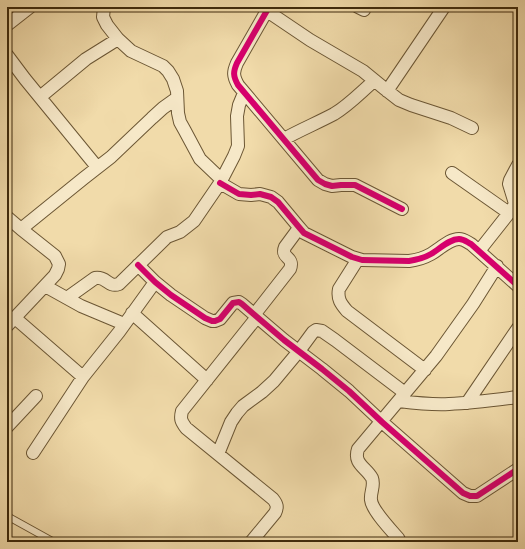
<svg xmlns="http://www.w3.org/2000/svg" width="525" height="549" viewBox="0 0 525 549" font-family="'IM FELL French Canon',serif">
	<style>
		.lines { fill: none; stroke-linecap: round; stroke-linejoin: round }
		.service-casing { stroke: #6b5634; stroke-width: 8 }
		.minor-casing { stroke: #6b5634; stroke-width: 14 }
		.service { stroke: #f6e8c8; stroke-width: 6 }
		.minor { stroke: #f6e8c8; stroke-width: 12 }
		.cycleway-casing { stroke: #f6e8c8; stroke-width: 8 }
		.cycleway { stroke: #d6006c; stroke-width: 6 }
	</style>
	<rect width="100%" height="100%" fill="#f1dbaa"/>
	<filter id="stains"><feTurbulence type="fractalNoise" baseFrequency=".005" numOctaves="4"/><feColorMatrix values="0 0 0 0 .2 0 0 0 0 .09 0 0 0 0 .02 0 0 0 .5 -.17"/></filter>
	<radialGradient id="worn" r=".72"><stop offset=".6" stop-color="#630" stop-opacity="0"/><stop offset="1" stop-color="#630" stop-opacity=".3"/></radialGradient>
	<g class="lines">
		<defs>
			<path id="service" d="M7,516L54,542"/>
			<path id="minor" d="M104,7L103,17L107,25L118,39L131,51L163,66L168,71L173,79L177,91L178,113L180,122L185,131L200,159L222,180
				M269,7L237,63C233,72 233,76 238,85L318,180L325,184L332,186L341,185H355L402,209
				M358,7L364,10
				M267,11L310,40L363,71L385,89L399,100L411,105L451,118L472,128
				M7,25L30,7
				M7,55L25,79L97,167
				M387,91L444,7
				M40,97L86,59L118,39
				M284,139C300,130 317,123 334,114C349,105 361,92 374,81
				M452,173L509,213
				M220,183L239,194L251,195L260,194L271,197L278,202L298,226L304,233L352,257L362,260L409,261C417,260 424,258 431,254C440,249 449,239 459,239C464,239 467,242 471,244L518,286
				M517,210L509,184L510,180L518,165
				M7,217L21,229L55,256L59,264L58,269L55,275L7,326
				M21,229L84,178L111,157L152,118L163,108L177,98
				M479,251L509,213L518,200
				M358,259L339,289C337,299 341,304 347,311L425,370
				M138,265L155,282L171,295L205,318L212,321H215L220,319L233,303L239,302L242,304L257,317L284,340L322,369L349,391L382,422L463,493L470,496H477L518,469
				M45,286L81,306L124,324
				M67,298L95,278C107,276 108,288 119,284L167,237L180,232L194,221L220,183L234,156L238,146L237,116L239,105L244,93
				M132,313L207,380
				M254,315L290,269C295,256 280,259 285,247L299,228
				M15,318L83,377
				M399,401C415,403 432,405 449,404C472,403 495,400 518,397
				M467,403L518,328
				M7,427L36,396
				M33,453L83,377L119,332L155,282
				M218,454L231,422L237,413L243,406L262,392L274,381L299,351L313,332L316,330L322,331L335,340L405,393
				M251,542L275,513C278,507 277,504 273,499L186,428C181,421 180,419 182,411L257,317
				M400,542L398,538C391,530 372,510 371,500C370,492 375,486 372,478C366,467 353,464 358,449L436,356L473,304L497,266"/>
		</defs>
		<!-- service casing -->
		<use href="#service" class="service-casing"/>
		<!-- minor casing -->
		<use href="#minor" class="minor-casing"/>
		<!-- service -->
		<use href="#service" class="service"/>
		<!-- minor -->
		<use href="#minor" class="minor"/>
		<defs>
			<path id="cycleway" d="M269,7L237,63C233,72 233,76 238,85L318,180L325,184L332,186L341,185H355L402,209
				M220,183L239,194L251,195L260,194L271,197L278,202L298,226L304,233L352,257L362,260L409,261C417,260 424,258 431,254C440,249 449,239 459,239C464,239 467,242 471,244L518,286
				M138,265L155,282L171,295L205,318L212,321H215L220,319L233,303L239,302L242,304L257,317L284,340L322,369L349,391L382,422L463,493L470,496H477L518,469"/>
		</defs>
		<!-- cycleway casing -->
		<use href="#cycleway" class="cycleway-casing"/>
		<!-- cycleway -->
		<use href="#cycleway" class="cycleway"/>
	</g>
	<!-- margin -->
	<rect width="525" height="549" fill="none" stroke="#f1dbaa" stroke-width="24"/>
	<rect x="8" y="8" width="509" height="533" fill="none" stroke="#3e2a0c" stroke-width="2"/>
	<rect x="12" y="12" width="501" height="525" fill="none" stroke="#3e2a0c"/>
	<rect width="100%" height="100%" filter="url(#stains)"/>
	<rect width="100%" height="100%" fill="url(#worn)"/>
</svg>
